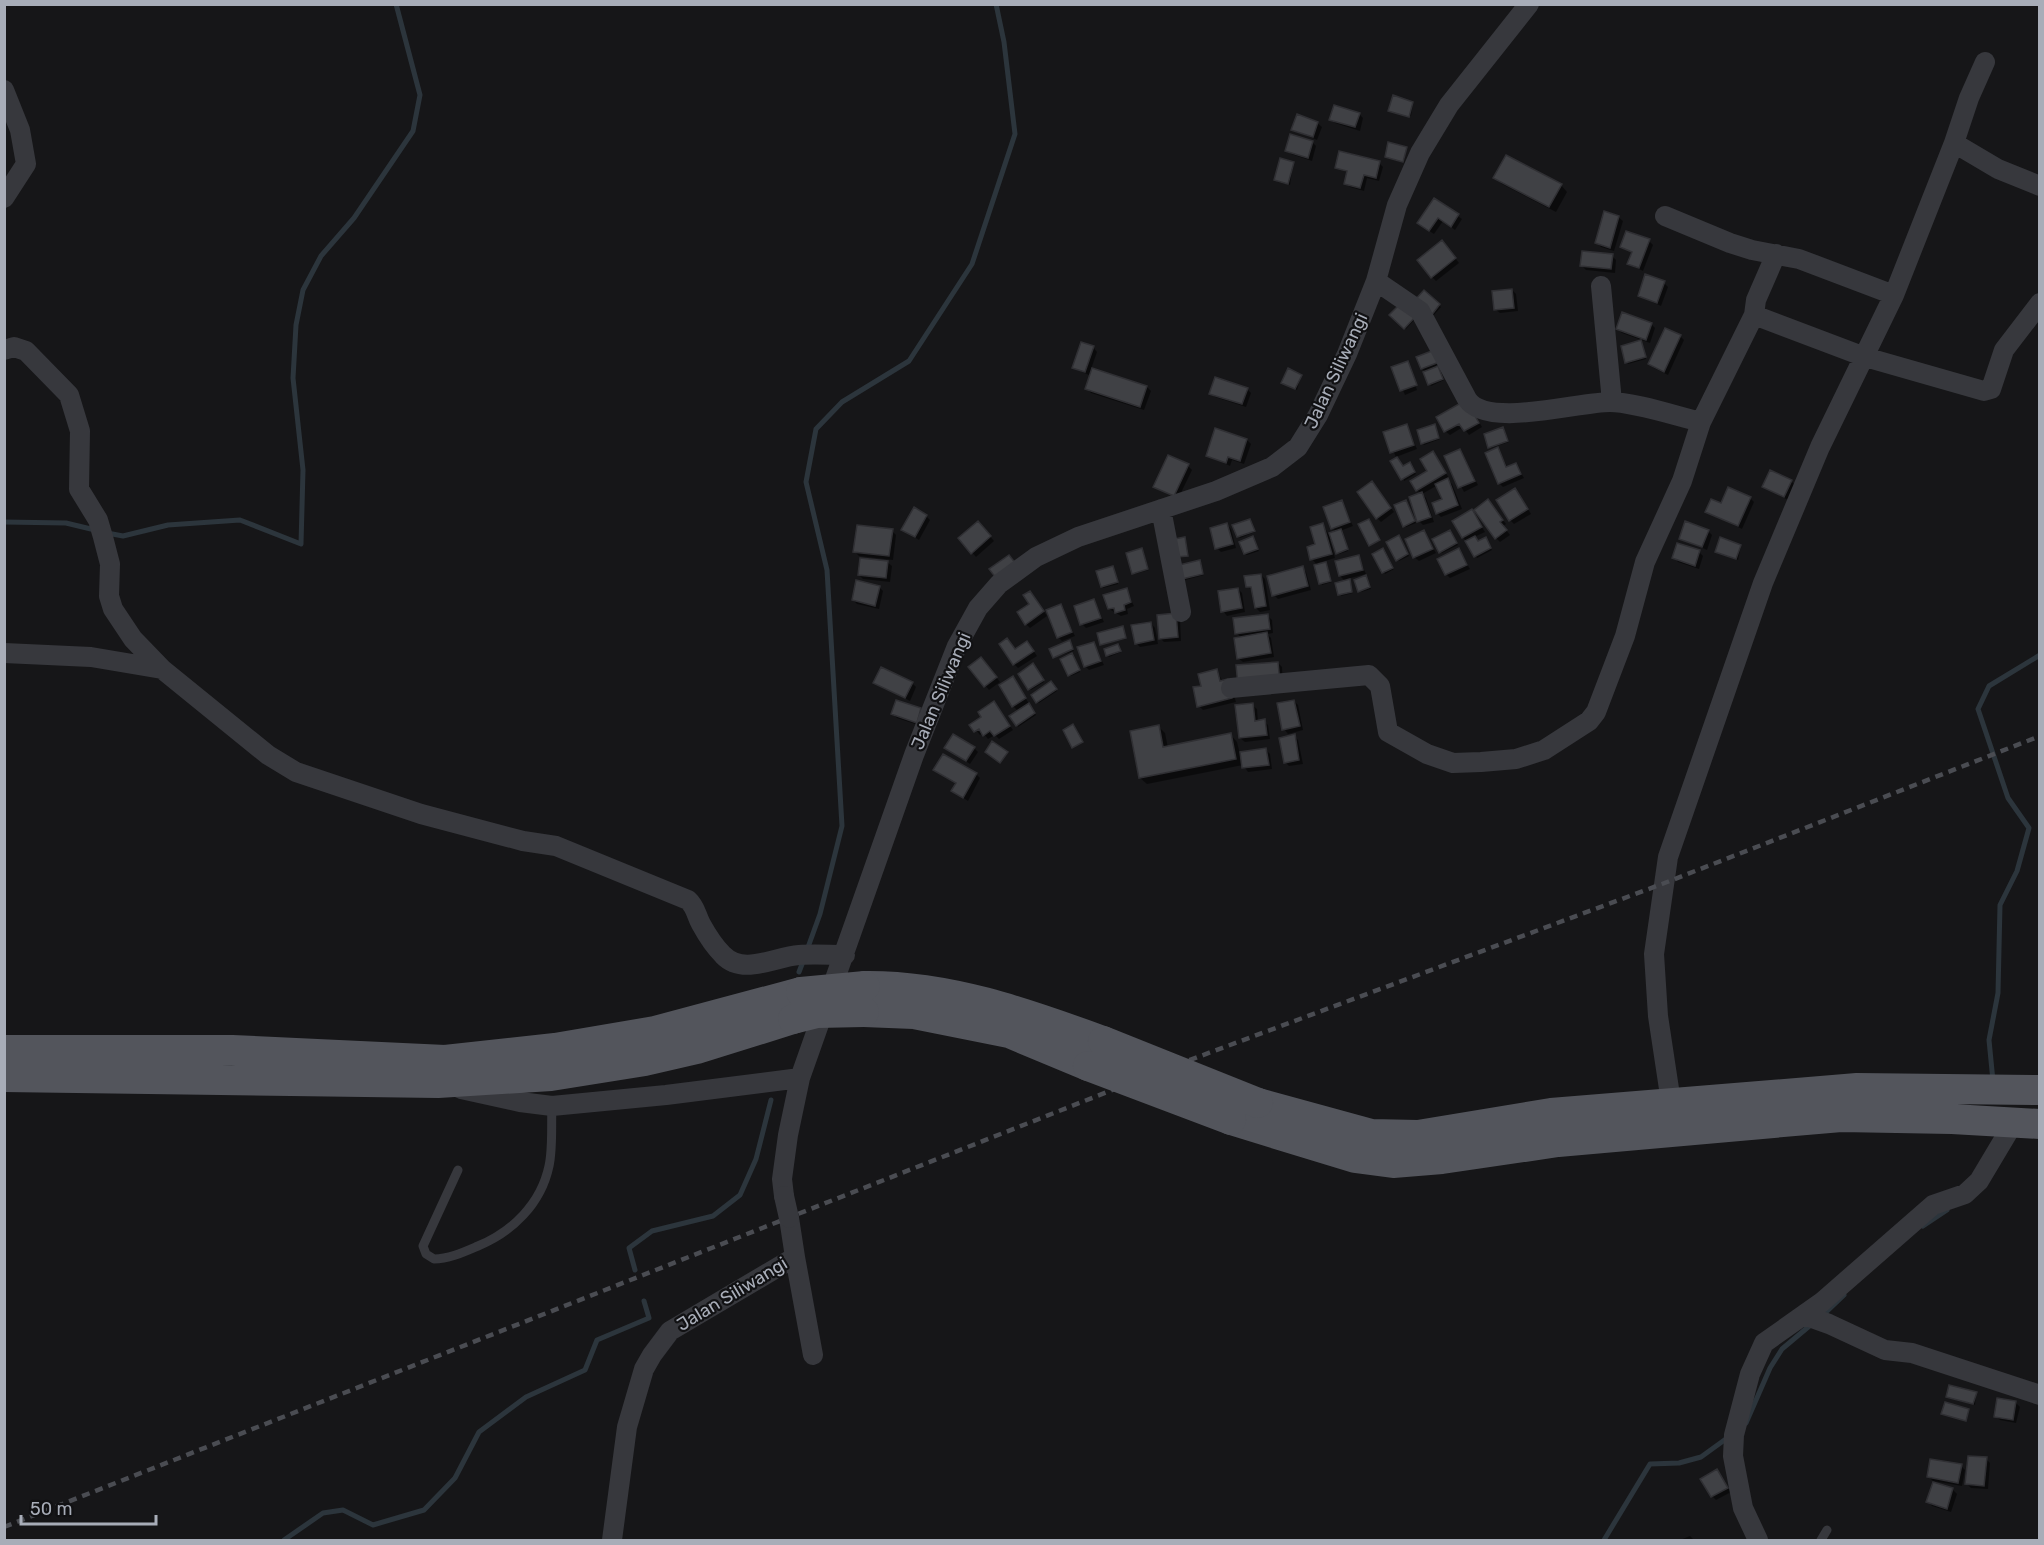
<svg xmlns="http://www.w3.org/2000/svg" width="2044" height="1545" viewBox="0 0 2044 1545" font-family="Rubik,sans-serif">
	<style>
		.shadow { fill: #0007 }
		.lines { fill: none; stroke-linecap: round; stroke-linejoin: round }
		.stream { stroke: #2c353c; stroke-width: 5 }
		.building { fill: #404145; stroke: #303034; stroke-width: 1.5 }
		.service { stroke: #37383d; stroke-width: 9 }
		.minor { stroke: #37383d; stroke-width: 20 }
		.primary { stroke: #53555c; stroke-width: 30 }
		.rail { stroke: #4a4c52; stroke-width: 4.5; stroke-dasharray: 8 6; stroke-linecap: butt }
		.minor-bridge { stroke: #37383d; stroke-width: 20 }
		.primary-bridge { stroke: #53555c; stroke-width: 30 }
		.labels { text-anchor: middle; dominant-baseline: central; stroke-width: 4.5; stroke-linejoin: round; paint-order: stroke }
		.street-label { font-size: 18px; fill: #a8adb8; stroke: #111113 }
	</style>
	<rect width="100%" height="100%" fill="#161618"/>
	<!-- shadow -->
	<path class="shadow" d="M1413,103L1411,116L1390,110Z
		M1359,114L1363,118L1360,131L1335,123L1331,119Z
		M1317,123L1322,127L1317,140L1293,129Z
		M1312,142L1316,146L1312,161L1291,154L1287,150Z
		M1406,148L1404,163L1386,157Z
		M1293,163L1290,185L1278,182L1276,180Z
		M1379,163L1383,167L1379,181L1367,178L1364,191L1350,187L1346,183L1348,173L1337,167Z
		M1495,178L1561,185L1567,192L1556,212L1502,184Z
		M1435,200L1462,219L1455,230L1443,221L1434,234L1423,227Z
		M1618,217L1623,221L1614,251L1601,247L1597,243Z
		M1649,241L1653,245L1643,271L1629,264L1633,253L1622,247Z
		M1446,246L1459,263L1436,281L1432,277Z
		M1612,256L1616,260L1615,273L1586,270L1582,266Z
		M1664,283L1668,287L1661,306L1639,296Z
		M1512,290L1516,294L1518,311L1500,313L1495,309Z
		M1424,292L1441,307L1433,316Z
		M1391,315L1416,318L1406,329Z
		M1651,324L1655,328L1650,343L1622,333L1617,329Z
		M1680,336L1684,340L1668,375L1654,368L1650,364Z
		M1641,342L1646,359L1628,364L1627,362Z
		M1093,347L1097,352L1091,369L1147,387L1151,391L1144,410L1091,393L1087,389L1091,376L1074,368Z
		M1418,358L1442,363L1436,365L1444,380L1431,386Z
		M1408,363L1417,390L1405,395L1393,368Z
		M1301,376L1297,390L1285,384Z
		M1247,389L1251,393L1246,407L1215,397L1211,393Z
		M1470,406L1482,427L1469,435L1463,427L1450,435L1445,431Z
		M1406,425L1417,449L1396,457L1385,433Z
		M1436,427L1440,439L1424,445L1423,443Z
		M1503,429L1509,442L1491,448L1490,447Z
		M1247,440L1251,444L1244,464L1232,460L1230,466L1207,455Z
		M1498,449L1508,468L1516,465L1524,478L1503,487L1499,483Z
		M1460,451L1478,485L1464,492L1446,457Z
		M1433,453L1449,478L1447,479L1452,484L1462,509L1441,517L1437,513L1444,500L1438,485L1422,494L1426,498L1434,522L1423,525L1419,521L1421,494L1417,490L1429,472Z
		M1188,466L1192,470L1178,499L1155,486Z
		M1411,466L1416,474L1404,481L1403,468Z
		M1791,481L1795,485L1788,500L1764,487Z
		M1376,487L1394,512L1381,522L1377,518Z
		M1519,494L1531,514L1514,524L1510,520Z
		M1750,498L1754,502L1742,529L1707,512Z
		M1488,501L1506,524L1503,526L1510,535L1500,542L1496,538Z
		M1341,502L1353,526L1340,531L1348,551L1339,554L1333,540H1330L1335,558L1318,563L1319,565H1327L1332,582L1322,585L1318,566L1312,559L1323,525L1329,535L1337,532L1332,528Z
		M1407,503L1416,523L1406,527L1404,526Z
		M1472,511L1485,532L1474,537L1478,543L1487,541L1492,550L1477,558L1463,537Z
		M926,516L930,520L919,540L903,530Z
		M1250,520L1255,532L1240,538L1234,526Z
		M1227,525L1231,529L1236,548L1221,552L1217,548Z
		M982,527L994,541L976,557L960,539Z
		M892,531L896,535L893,560L859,556L855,552Z
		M1450,531L1458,545L1442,553L1440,552Z
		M1708,531L1712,535L1707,550L1680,538Z
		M1424,532L1436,553L1419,561L1414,557Z
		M1253,538L1259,551L1247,555L1245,554Z
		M1400,539L1409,556L1399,561L1398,560Z
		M1741,546L1738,560L1716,552Z
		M1142,550L1149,570L1135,574L1134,573Z
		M1459,550L1470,569L1450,578L1446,574Z
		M1385,551L1394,569L1385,574L1374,554Z
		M1699,552L1703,556L1699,569L1678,562L1674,557Z
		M1358,557L1366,574L1347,579L1353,593L1341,596L1346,582L1340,576Z
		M1199,561L1204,575L1185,580L1183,578Z
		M887,562L892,566L890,582L863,579L859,575Z
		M1113,568L1118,584L1103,588L1102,586Z
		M1302,568L1306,572L1311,590L1278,599L1274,595Z
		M1261,575L1265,579L1270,610L1260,612L1256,608L1253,591L1248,587Z
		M1366,577L1371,589L1361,592L1360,591Z
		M879,587L883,591L879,609L857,604L853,600Z
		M1238,589L1242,593L1245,612L1227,616L1223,611Z
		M1126,590L1134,606L1127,609L1128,614L1121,616L1109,609Z
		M1034,597L1047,616L1030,628L1026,624Z
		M1094,601L1104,622L1086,628L1082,624Z
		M1060,606L1075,636L1062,641L1058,637Z
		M1267,615L1272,620L1273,633L1267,634L1271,638L1274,657L1243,662L1238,658L1241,638L1237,633Z
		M1159,616L1180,619L1181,641L1164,642L1160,638Z
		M1151,623L1155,628L1158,644L1140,647L1136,643Z
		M1124,630L1126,639L1101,644Z
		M1093,643L1104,665L1089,670L1085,666Z
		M1071,644L1074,651L1054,657Z
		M1118,645L1121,652L1109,657L1106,650Z
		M1031,647L1037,656L1018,668L1014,664L1015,651Z
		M1073,656L1080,672L1071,676L1069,675Z
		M985,663L1000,682L989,690L970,667Z
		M1278,663L1282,667L1283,687L1244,690Z
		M1034,667L1044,682L1031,690L1029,689Z
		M1217,671L1223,682L1231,685L1236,702L1203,710L1199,706L1203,687Z
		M1013,678L1036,715L1018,727L1019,712L1013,706Z
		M875,683H912L916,687L910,701Z
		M1053,684L1057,691L1039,703L1038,702Z
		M1294,701L1298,705L1303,730L1288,734L1284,729Z
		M994,703L1013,730L999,739L995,735L988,739L983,733L980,735L972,725L983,717Z
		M1252,705L1257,709L1258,722L1264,721L1268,725L1270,739L1245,742L1240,738Z
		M921,709L925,714L921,726L897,718L893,714Z
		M1159,727L1165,733L1168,748L1231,735L1237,742L1240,754L1266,750L1270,754L1272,769L1248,772L1243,765L1147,784L1140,778Z
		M1294,736L1298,740L1303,764L1289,766L1285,762Z
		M946,748H974L978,752L970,764Z
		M935,770L976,774L980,778L968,801L953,791L957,784Z
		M1976,1393L1975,1405L1947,1397Z
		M2016,1403L2020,1407L2016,1423L2000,1420L1995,1416Z
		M1986,1459L1990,1463L1988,1489L1971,1488L1967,1484Z
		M1961,1466L1965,1470L1962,1486L1933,1481L1929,1477Z
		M1717,1471L1731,1492L1716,1500L1712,1496Z
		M1934,1484L1953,1490L1957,1494L1951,1512L1932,1506L1928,1502Z
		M1690,1536L1694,1540H1680Z"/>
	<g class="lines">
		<!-- stream -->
		<path class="stream" d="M4,522L66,523L95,530
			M107,533L123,536L168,525L240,520L301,544L303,470L293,378L296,325L303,290L321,256L354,218L413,131L420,95L396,4
			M807,950L820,914L842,826L827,570L806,482L816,429L842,402L909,361L972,264L1015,134L1004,42L996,4
			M799,972L804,959
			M1993,1081L1989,1040L1998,993L2000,905L2017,871L2029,828L2008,798L1978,709L1989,686L2040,655
			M1923,1226L1947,1210
			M635,1270L629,1248L652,1231L713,1216L740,1195L756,1159L771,1100
			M1822,1316L1844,1295
			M1746,1423L1770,1368L1782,1349L1813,1323
			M284,1540L323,1513L343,1510L373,1525L424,1510L455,1478L479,1432L526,1397L585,1370L597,1340L649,1318L644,1301
			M1604,1540L1650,1464L1679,1463L1701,1457L1730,1436"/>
	</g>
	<!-- building -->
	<path class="building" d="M1393,95L1413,102L1409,117L1388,111Z
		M1334,105L1360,113L1355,127L1329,120Z
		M1297,114L1318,122L1313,137L1291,130Z
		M1290,134L1313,141L1308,158L1285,151Z
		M1388,142L1407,147L1403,162L1385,157Z
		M1339,151L1380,161L1376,178L1364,175L1360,188L1344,184L1347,171L1335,168Z
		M1506,155L1562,184L1549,207L1493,178Z
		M1280,158L1294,162L1288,184L1274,180Z
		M1434,198L1459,214L1451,227L1438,218L1429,231L1417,223Z
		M1604,211L1619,216L1610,248L1595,243Z
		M1626,231L1650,239L1639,268L1627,264L1632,252L1620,247Z
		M1442,240L1456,258L1431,278L1417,260Z
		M1582,251L1613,254L1611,269L1580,266Z
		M1645,274L1665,281L1657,303L1638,296Z
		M1512,289L1514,308L1494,310L1492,291Z
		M1424,290L1440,304L1431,316L1414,301Z
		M1402,302L1416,316L1404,329L1389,315Z
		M1622,312L1652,323L1646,340L1616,329Z
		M1665,328L1681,335L1664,372L1648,364Z
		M1641,340L1646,357L1625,363L1621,346Z
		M1081,342L1094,346L1085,372L1072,368Z
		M1437,349L1442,361L1421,369L1416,357Z
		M1408,361L1417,385L1400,391L1391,367Z
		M1438,366L1443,379L1428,385L1423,372Z
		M1092,368L1147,386L1140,407L1085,389Z
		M1288,368L1302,375L1295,389L1281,383Z
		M1215,377L1248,388L1242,404L1209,394Z
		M1466,400L1479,423L1464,431L1459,424L1444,432L1436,417Z
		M1407,424L1414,445L1390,453L1383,432Z
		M1435,424L1439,438L1421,444L1417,430Z
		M1503,427L1508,441L1488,448L1484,434Z
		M1215,428L1247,439L1240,461L1228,457L1226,463L1206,456Z
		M1498,447L1506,467L1516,463L1521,474L1498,484L1485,453Z
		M1460,449L1475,481L1458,488L1444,456Z
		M1433,451L1446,473L1416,491L1410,481L1427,471L1420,459Z
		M1168,455L1189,464L1174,496L1153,487Z
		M1397,457L1403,466L1410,462L1415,472L1401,480L1390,461Z
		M1770,470L1792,480L1784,497L1762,487Z
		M1448,478L1458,505L1436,514L1432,503L1442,499L1435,484Z
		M1372,481L1391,508L1376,519L1357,492Z
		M1728,487L1751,497L1738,526L1705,512L1711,499L1721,503Z
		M1515,488L1528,509L1509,521L1496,500Z
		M1422,492L1431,517L1417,522L1409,497Z
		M1488,499L1503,520L1500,522L1507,530L1495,539L1474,510Z
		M1342,500L1350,522L1331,529L1323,507Z
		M1406,500L1415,521L1403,527L1394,505Z
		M914,507L927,515L915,537L901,530Z
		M1472,509L1482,527L1462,538L1452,521Z
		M1250,519L1255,531L1237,537L1232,525Z
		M1369,519L1380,540L1369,546L1358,524Z
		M978,521L991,536L971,554L958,538Z
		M1685,521L1709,530L1702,547L1679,539Z
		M1227,523L1233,544L1215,549L1210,528Z
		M1323,523L1332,554L1310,560L1307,547L1315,544L1310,527Z
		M857,525L893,529L889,556L853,552Z
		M1341,529L1348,549L1336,554L1329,533Z
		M1424,530L1433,549L1413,558L1405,539Z
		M1450,530L1457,543L1439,553L1432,539Z
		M1399,535L1408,554L1396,561L1386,542Z
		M1253,536L1258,549L1244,554L1239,542Z
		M1475,536L1478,541L1486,537L1491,548L1474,557L1465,541Z
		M1185,537L1188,556L1176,557L1174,539Z
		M1720,537L1741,545L1736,559L1715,552Z
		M1677,543L1700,550L1695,566L1672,558Z
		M1142,548L1148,569L1132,574L1126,553Z
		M1383,548L1393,568L1382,573L1372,554Z
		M1459,548L1467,565L1445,575L1437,559Z
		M1009,555L1016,564L996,578L989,569Z
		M1359,555L1363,570L1339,576L1335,561Z
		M860,558L888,561L886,578L858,575Z
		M1200,560L1203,574L1182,579L1179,565Z
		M1326,562L1331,581L1319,584L1314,565Z
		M1113,566L1118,582L1101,587L1096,571Z
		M1303,566L1308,586L1272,596L1267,576Z
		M1261,574L1266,606L1255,608L1251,587H1246L1244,576Z
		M1366,575L1370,587L1358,592L1354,580Z
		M1350,579L1352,592L1338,595L1335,583Z
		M856,580L880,586L875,606L852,600Z
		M1127,588L1131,602L1124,605L1125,610L1115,613L1114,608L1108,609L1103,595Z
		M1238,588L1242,608L1221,612L1218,591Z
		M1030,591L1044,611L1025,625L1017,612L1029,604L1023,595Z
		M1094,599L1101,618L1080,625L1074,606Z
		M1061,604L1072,632L1057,638L1046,610Z
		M1176,613L1178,637L1159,639L1157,615Z
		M1268,614L1270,629L1235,634L1233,618Z
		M1151,622L1154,640L1135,644L1131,625Z
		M1123,626L1126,638L1100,645L1097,633Z
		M1267,632L1271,653L1237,659L1234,638Z
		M1007,638L1015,649L1027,641L1034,651L1013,665L999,644Z
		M1070,640L1073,649L1053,658L1049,649Z
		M1094,642L1101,661L1084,667L1077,647Z
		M1118,644L1121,651L1106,656L1104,649Z
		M1072,653L1080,670L1068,676L1060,659Z
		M981,657L997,677L984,687L968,667Z
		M1278,662L1280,683L1238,686L1236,665Z
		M1033,663L1044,680L1028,690L1018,674Z
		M881,667L913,682L905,698L873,683Z
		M1217,669L1220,681L1228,679L1232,698L1197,707L1193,687L1201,686L1198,674Z
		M1013,676L1026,698L1012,707L999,685Z
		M1051,681L1057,689L1036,703L1031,695Z
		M896,700L921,708L917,723L891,714Z
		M1294,700L1300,726L1282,730L1277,703Z
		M994,701L1010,726L994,736L990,731L983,736L979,729L974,732L969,725L981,717L978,712Z
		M1029,703L1035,713L1016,726L1009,716Z
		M1253,703L1255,721L1265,719L1267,735L1239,738L1235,705Z
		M1073,724L1083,742L1072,748L1063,730Z
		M1159,725L1163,747L1231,733L1236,759L1139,778L1130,731Z
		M953,734L975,747L966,761L944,748Z
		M1295,734L1299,760L1284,763L1279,738Z
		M992,741L1008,752L1000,763L985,752Z
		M1266,748L1269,765L1242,768L1240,752Z
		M943,754L977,773L963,798L951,791L956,783L933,770Z
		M1949,1385L1977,1392L1973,1404L1946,1397Z
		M1997,1398L2016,1401L2013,1420L1994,1417Z
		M1945,1402L1969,1409L1966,1421L1941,1414Z
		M1968,1456L1987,1457L1984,1486L1965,1484Z
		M1930,1459L1962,1464L1958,1483L1927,1477Z
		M1717,1469L1728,1488L1711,1497L1700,1479Z
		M1933,1482L1953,1488L1947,1509L1926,1502Z"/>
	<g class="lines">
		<!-- service -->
		<path class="service" d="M458,1170L423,1246L426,1254L434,1259C449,1259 464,1252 478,1246C512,1232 541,1204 549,1166C553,1148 551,1125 552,1106
			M1821,1540L1827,1530"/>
		<!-- minor -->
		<path class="minor" d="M4,90L20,130L26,164L4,198
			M1954,143L1998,169L2040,186
			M1665,216L1730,243L1752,250L1799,259L1894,295
			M1376,281L1420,311L1467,399C1486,429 1578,402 1610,402C1634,402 1676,416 1701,422
			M1601,286L1612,402
			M1754,315L1756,300L1776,254
			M4,350L14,347L26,351L69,395L80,431L79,489L98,520L103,537L110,564L109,596L113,609L133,639L162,669L268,755L296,772L421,814L523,841L556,846L688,900C696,907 696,915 701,924C707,935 714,946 723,955C743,976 774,957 799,955C814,954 830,955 845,955
			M1161,509L1181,612
			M4,653L91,657L162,669
			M1231,688L1369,675L1380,686L1388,732L1427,754L1453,763L1481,762L1516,759L1544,750L1589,721L1596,712L1625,636L1645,562L1682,481L1701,422L1754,315L1865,357L1984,391L1991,389L2004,350L2040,303
			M461,1089L520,1102L552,1106L666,1095L800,1078
			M1671,1102L1658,1016L1654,954L1668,857L1763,583L1820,447L1894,295L1954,143L1969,98L1985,62
			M784,1196L782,1179L788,1135L800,1078L914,755L957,646L978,608L999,584L1036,557L1078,537L1216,491L1272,467L1298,447L1318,415L1347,354L1376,281L1397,205L1420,153L1449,105L1529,4
			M795,1257L813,1355
			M1804,1315L1829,1324L1885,1350L1912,1353L2040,1395
			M612,1540L627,1427L644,1369L652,1355L670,1331L795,1257L789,1218
			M1758,1540L1743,1508L1733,1456L1734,1435L1750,1374L1764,1343L1822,1302L1933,1205L1965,1194L1979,1181L2013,1124"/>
		<!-- primary -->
		<path class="primary" d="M865,986C948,985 1026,1013 1103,1041
			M864,1012L914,1014L1009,1033L1088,1066
			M4,1050H232L445,1060L555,1048L655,1031L801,992
			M4,1077L438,1083L551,1076L645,1061L697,1049L793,1019
			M1258,1103L1371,1134L1418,1135L1551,1113L1857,1088L2040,1090
			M1231,1120L1355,1158L1393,1163L1442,1159L1558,1142L1841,1117L1952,1119L2040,1124"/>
		<!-- rail -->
		<path class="rail" d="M4,1527L1163,1070L1662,884L2040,736"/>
		<!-- minor-bridge -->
		<path class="minor-bridge" d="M784,1196L789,1218"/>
		<!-- primary-bridge -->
		<path class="primary-bridge" d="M801,992L865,986
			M793,1019L817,1013L864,1012
			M1103,1041L1258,1103
			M1088,1066L1231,1120"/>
	</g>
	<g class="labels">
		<!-- street labels -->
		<g class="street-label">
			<text transform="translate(1336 371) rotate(-65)">Jalan Siliwangi</text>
			<text transform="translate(941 691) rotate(-67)">Jalan Siliwangi</text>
			<text transform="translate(732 1294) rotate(-31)">Jalan Siliwangi</text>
		</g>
	</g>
	<!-- border -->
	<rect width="2044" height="1545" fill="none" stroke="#a8adb8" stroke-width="12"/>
	<!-- scale -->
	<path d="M21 1515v9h135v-9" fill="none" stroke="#a8adb8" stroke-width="3"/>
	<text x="30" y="1515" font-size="18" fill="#a8adb8" stroke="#111113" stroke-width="4.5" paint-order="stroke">50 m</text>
</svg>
